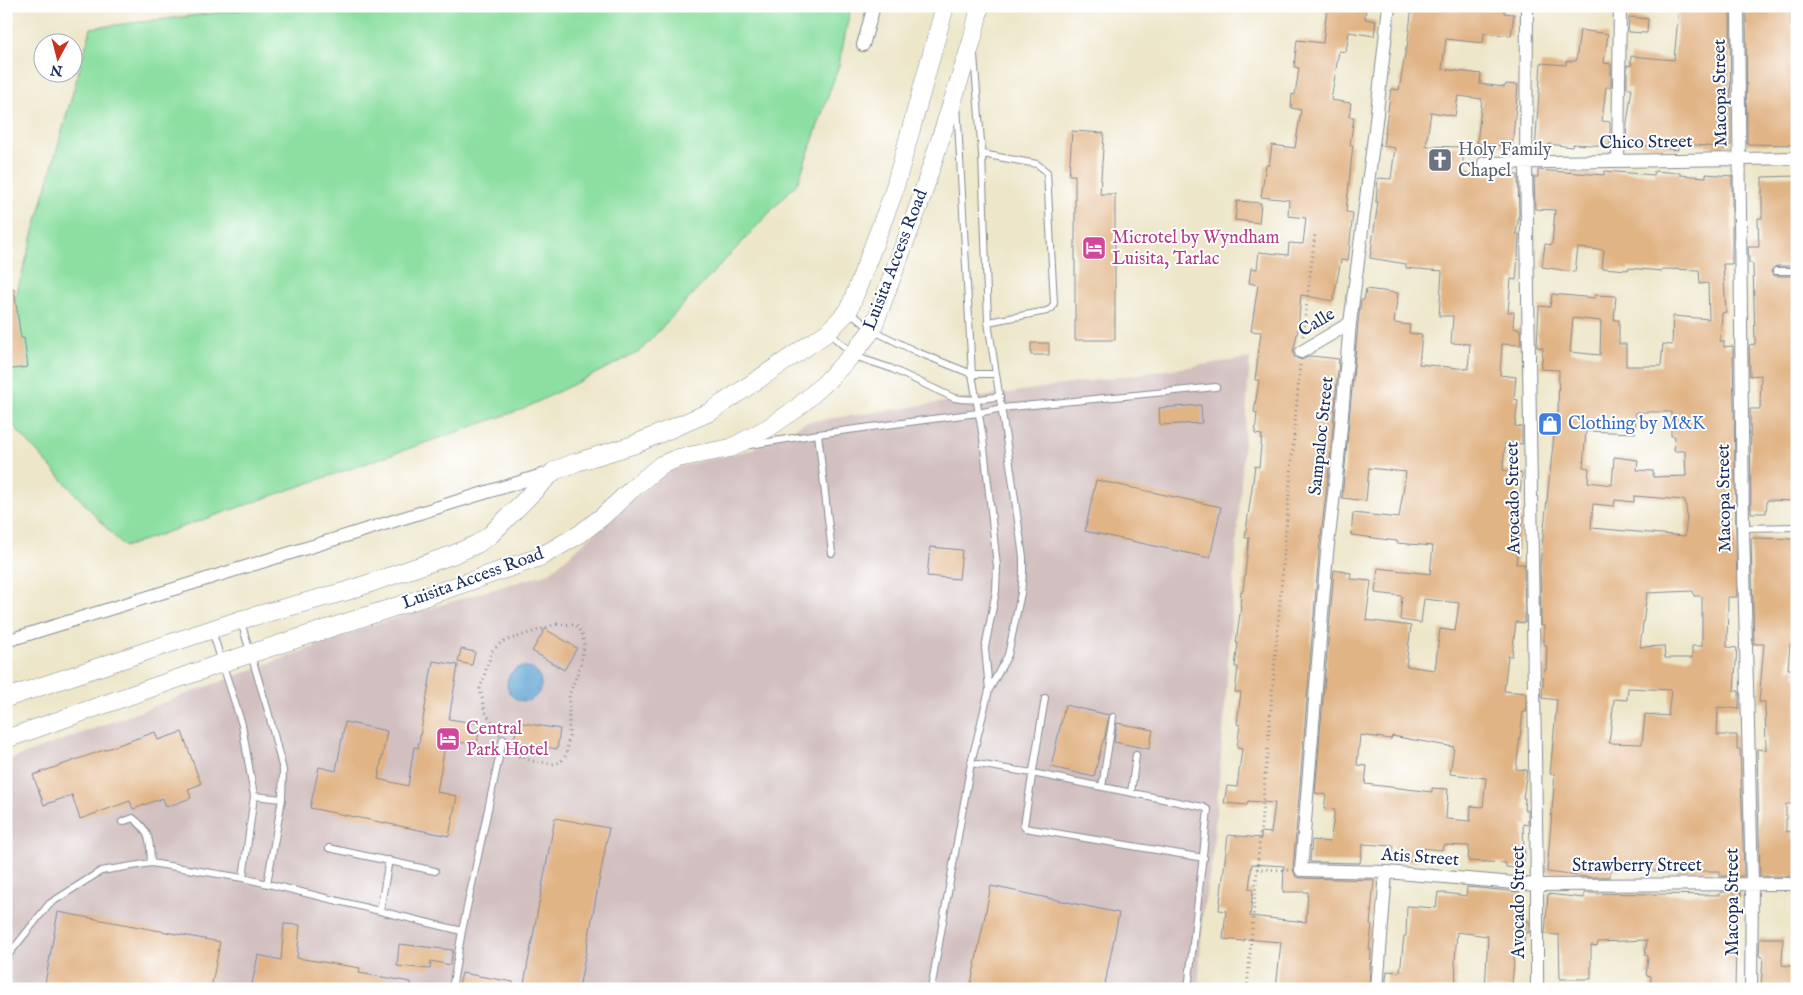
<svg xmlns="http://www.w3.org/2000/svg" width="1803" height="995" viewBox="0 0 1803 995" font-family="'IM FELL English',serif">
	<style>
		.industrial { fill: #d2bfbf }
		.green { fill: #8cdfa1; stroke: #548780 }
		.water { fill: #5ba3d1; stroke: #3b6998 }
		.building { fill: #e1b485; fill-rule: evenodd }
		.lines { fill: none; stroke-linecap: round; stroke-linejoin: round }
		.service-casing { stroke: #848a94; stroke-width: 8 }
		.minor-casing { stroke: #848a94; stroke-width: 14 }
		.secondary-casing { stroke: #848a94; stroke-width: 19 }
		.path { stroke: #848a94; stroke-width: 3; stroke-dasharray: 1 4; stroke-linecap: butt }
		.service { stroke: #fff; stroke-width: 6 }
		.minor { stroke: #fff; stroke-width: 12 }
		.secondary { stroke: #fff; stroke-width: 18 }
		.labels { text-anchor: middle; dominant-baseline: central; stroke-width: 4; stroke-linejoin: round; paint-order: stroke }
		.street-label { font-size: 18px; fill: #1b2f5e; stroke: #fff }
		.worship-label { font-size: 18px; fill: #5b616d; stroke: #fff; text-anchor: start }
		.hotel-label { font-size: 18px; fill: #b23c85; stroke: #fff; text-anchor: start }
		.shop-label { font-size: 18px; fill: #366cbe; stroke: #fff; text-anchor: start }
	</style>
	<rect width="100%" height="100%" fill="#fff"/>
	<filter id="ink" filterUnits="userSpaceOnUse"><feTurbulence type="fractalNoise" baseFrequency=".02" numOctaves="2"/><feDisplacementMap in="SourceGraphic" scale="10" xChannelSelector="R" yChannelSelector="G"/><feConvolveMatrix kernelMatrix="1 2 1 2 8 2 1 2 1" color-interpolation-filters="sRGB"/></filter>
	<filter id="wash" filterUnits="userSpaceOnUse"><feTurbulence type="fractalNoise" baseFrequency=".0096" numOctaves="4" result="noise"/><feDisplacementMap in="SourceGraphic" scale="20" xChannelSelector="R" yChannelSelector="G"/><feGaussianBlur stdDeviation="1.12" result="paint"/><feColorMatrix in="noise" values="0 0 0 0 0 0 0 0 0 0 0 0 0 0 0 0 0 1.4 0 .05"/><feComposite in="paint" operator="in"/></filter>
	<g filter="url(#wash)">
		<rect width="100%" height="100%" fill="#ede6c9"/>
		<!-- industrial -->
		<path class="industrial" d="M1250,358L1223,734L1212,859L1203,913L1198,989H6V761L376,624L549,573L669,469L751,450L806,422Z"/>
		<!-- green -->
		<path class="green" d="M273,6H851L839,65L798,182L639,352L523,409L124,547L6,418V331L91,28Z"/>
		<!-- water -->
		<path class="water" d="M507 684a17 17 0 1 1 34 0a17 17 0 1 1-34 0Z"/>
		<g id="blocks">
			<!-- building -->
			<path class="building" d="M1327,6H1366L1365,19L1376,21L1374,36L1349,32L1346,52L1339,51L1331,100L1351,103L1349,117H1354L1350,145H1353L1346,212L1353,213L1348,261L1341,260L1333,301L1301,295L1298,330L1293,352L1294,357L1301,360L1311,356L1339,359L1330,459L1319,552L1293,869L1296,877L1301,878L1374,880L1370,925H1372L1369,949H1371L1370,970L1369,989H1276L1281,942L1244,939V941L1223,939L1226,911L1219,910L1228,835L1261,838V832L1271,833L1275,803L1248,801L1247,805L1224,803L1227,786L1237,787L1242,749L1237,748L1240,725L1237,724L1241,692H1235L1238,667H1235L1238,643H1236L1241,606H1240L1241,591H1243L1249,538H1245L1255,466L1259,467L1262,435L1255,434L1257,413L1254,412L1259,380H1255L1261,332L1251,331L1258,285L1249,283L1251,268L1257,269L1259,252L1288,255L1289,243L1303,244L1306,218L1288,216L1289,200L1261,197L1266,165H1269L1272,145L1295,148L1301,110L1291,108L1292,94L1295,95L1299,68L1294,67L1297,40L1323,43ZM1252,864L1284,866L1283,892H1308L1306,922L1250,916L1253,890L1249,889Z
				M1412,6H1504V13L1514,14L1511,36L1484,33L1483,43L1446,39L1442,69L1481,74L1480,84L1505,87L1506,84L1518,85L1512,147L1477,143L1482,99L1458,96L1455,116L1431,112L1426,146L1463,147V173L1501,176V174L1518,175L1519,214L1516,234H1519L1518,256L1516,280L1511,279L1508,312H1514L1513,328L1520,329L1521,345L1502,344L1500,375L1516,377L1514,399L1518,400L1515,426L1522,427V444L1505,442L1503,470L1522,473L1520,492H1517L1514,518L1522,519L1516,564H1524L1525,623L1516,622L1512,656H1508L1504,691L1526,693V712H1523L1516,769L1527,770L1523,798H1525L1524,810H1528V825L1523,824L1524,851H1525L1523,869L1506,867V863L1468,861L1469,846L1443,845L1442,850L1418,848L1417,862L1392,860L1393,846L1363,844L1360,863L1310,862L1312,840L1330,842L1335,810L1324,809L1326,795L1315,793L1334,570L1351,573L1350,579L1371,581L1366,620L1411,626L1406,666L1435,670L1440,629L1455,631L1459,603L1424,599L1421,623L1400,620L1402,596L1375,593L1378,568L1430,574L1433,546L1397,543V541L1351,535L1353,513L1399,518L1406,472L1369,468L1366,501L1342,498L1358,324L1361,300H1364L1366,289L1398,293L1394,323L1410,325L1409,333L1422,335L1419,364L1468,369L1470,344L1451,343L1453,316H1439L1442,271L1406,268V264L1370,258L1378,202H1376L1378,178L1391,179L1395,148L1383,146L1391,89L1399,90L1406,48H1407ZM1360,735L1391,739L1392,736L1454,747L1450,774L1486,778L1483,807L1471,806L1470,821L1446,819L1448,789L1432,788V792L1365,784L1367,766L1357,765Z
				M1679,6H1730L1731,145H1725V148L1678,143V150L1626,143L1627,123L1632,88H1627V65L1631,66V56L1674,60Z
				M1746,6H1791V26H1795V41H1796L1797,145L1747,144Z
				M1629,17L1648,19L1647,33L1628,32Z
				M1580,30L1608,34L1604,63L1611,64V87H1606L1602,121L1610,122V146L1573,144L1572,147L1549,144L1548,152H1535L1541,63L1566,65V61H1576Z
				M1072,131L1104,133L1100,194H1115V340H1075V175H1069Z
				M1538,170L1604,175L1605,171L1654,175V171L1680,173V175L1706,177V174L1732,176V264H1723L1726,312L1722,313L1720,341H1724V347L1733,346L1737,597H1728L1727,647L1737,648L1734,691H1739V709L1718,707L1717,735H1737V749H1740L1744,876H1720V871H1651V866H1617V870H1610V877H1586L1547,872L1555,774H1550L1557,700L1542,698L1544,670H1546L1547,645H1544V626L1541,625L1540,564L1554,435H1549L1552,413H1558L1559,370L1541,369L1543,348L1537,347L1539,306L1550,307L1552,294L1595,298V295L1616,296L1614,320H1619V344H1626V366H1661L1663,344L1672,345L1673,316L1709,319L1708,283L1700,284L1699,270L1663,269L1662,271L1628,268V270L1602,268L1604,250L1578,248L1575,272L1542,267L1545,244L1552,245L1555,210L1535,209L1534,177H1538ZM1573,318L1601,321L1600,355L1570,352ZM1636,412H1671V436H1675L1674,451H1685L1686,476L1653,477V471L1637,470L1638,460L1614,457L1612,485L1588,482L1589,468L1583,467L1586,431L1635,433ZM1634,496L1685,500L1687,516L1685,536L1591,528L1593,504L1614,506L1615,500L1634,502ZM1693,591L1694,596H1702V646H1692V658H1665L1664,646L1640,647L1647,593ZM1628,688L1671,690L1668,716L1645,714L1642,744L1609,743L1614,699L1627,700Z
				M1797,176V266H1776L1771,271L1772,274L1776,276H1797V501L1767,500L1766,513H1751L1750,409H1760L1761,375L1750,376L1749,345L1755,344L1753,265L1752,263H1749L1748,247H1759L1758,218H1762V177Z
				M1237,201L1261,203L1259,223L1235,220Z
				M14,289L21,338H24L28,367L6,370V290Z
				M1031,343H1049V355H1031Z
				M1201,405L1202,423L1160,425L1159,408Z
				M1096,480L1221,507L1210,558L1085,531Z
				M1751,538L1797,539V644H1790L1788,669H1795L1794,676H1797V748H1794L1793,782H1796V804H1786V832L1792,831V841H1797V876H1760L1757,749L1766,750L1765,702H1759L1764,644H1754Z
				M930,547L962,550L959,579L927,576Z
				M545,629L577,648L564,670L532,651Z
				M461,649L475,652L472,665L458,662Z
				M433,661L458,665L449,719L480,724L477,745L446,740L437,792L457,796L449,836L310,808L319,767L336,771L345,722L387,731L378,779L408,786L414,747L418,748Z
				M1065,705L1109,715L1104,740H1103L1094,777L1051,767Z
				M517,722L560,729L557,749L514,742Z
				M1117,723L1153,730L1149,749L1114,742Z
				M155,732L158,740L182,732L201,784L188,789L191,798L166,807L163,798L133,809L130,801L80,819L72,795L44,805L33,775Z
				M555,818L609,828L579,989H523Z
				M991,886L1119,913L1104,989H970Z
				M1467,887L1520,892L1518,920L1529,921V933L1525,932L1524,945L1515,944L1512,988L1485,989L1488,936L1457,932L1455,959L1456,989H1385L1387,971L1400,972L1404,936H1406L1407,906L1436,908L1438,892L1466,896Z
				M1720,892H1741V898H1737L1735,989H1650L1651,976L1646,975L1648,956L1645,955L1647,940L1598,942L1597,946L1591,945V979H1560L1559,935L1545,934L1548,894L1584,898V893L1720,895Z
				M58,912L220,942L211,989H44Z
				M284,924L300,925L297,958L360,968L359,973L411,982V989H251L258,955L281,960Z
				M1760,938H1783L1782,965L1796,967L1794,989H1761L1763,957L1759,956Z
				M399,944L453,950L450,965L431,961L430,969L397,966Z
				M462,973L513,982V989H458Z"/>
		</g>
	</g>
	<g filter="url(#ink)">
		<use href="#blocks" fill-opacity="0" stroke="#848a94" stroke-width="1"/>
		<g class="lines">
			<defs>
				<path id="service" d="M957,104L972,374L983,438L997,566L996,591L985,648L989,690
					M982,154L1037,164L1047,172L1054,303L1052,308L1047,311L988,322
					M1776,271H1797
					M849,311L872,330L917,352L972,374H996
					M829,333L853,354L860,358L890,368L954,398C970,401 984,399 1000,396
					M818,434L832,553
					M750,445L818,434L978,413L1002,408L1216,387
					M1743,528L1797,527
					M241,622L268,711L283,770L282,799L267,884
					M212,631L242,725L254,796L243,878
					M1045,698L1024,825L1025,828L1204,858
					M971,763L1032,773L1203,807L1208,810L1188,989
					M1102,787L1113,717
					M1131,793L1136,755
					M254,796L282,799
					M122,822L133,818C151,832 150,842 151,863
					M329,848L435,871
					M380,911L389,860
					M6,958L49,904L101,871L151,863L243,878L462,931L503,739
					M452,989L462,931
					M931,989L971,763L989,690L1008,655L1021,593L1023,573V557L1011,471L988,322L982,154L974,55"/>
				<path id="minor" d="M1389,6L1375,129L1350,323L1338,460L1327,553L1301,870L1386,872L1537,885L1797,884
					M1527,6L1526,163L1537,885V989
					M1738,6L1743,528L1752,883L1751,989
					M863,45L874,6
					M1618,161L1620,6
					M1484,163L1797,158
					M1301,352L1350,323
					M6,641L552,472
					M1377,989L1386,872"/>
				<path id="secondary" d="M6,698L240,620L347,591L452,555L477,544L490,535L554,471L577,462L633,445L710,412L828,332L849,310L893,194L945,6
					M6,739L222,663L404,604L540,557L580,534L603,516L631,490L661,465L678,458L731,448L768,428L796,409L824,384L853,354L872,330L919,205L972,41L980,6"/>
			</defs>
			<!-- service casing -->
			<use href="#service" class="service-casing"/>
			<!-- minor casing -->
			<use href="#minor" class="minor-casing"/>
			<!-- secondary casing -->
			<use href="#secondary" class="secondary-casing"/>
			<!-- path -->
			<path class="path" d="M1303,336L1315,233
				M557,624L576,625L582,633L584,645L580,667L569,695V737L566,755L561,762L553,764L532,761L519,756L503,739L485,711L480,689L492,651L502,642Z
				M1257,869L1288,870
				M1247,989L1300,365"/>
			<!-- service -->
			<use href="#service" class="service"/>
			<!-- minor -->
			<use href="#minor" class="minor"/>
			<!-- secondary -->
			<use href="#secondary" class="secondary"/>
		</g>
	</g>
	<!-- icons -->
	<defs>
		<symbol id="church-square" viewBox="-11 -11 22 22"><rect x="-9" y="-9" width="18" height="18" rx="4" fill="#6b7280" stroke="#fff"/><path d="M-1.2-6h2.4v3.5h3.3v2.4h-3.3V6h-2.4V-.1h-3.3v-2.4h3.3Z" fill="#fff"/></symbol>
		<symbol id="hotel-square" viewBox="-11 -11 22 22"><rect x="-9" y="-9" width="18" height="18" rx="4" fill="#d1479c" stroke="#fff"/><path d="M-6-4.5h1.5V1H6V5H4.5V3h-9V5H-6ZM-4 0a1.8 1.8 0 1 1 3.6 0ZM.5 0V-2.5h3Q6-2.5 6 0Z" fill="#fff"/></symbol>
		<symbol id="shop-square" viewBox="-11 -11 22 22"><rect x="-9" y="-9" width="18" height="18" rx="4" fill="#3f7fe0" stroke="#fff"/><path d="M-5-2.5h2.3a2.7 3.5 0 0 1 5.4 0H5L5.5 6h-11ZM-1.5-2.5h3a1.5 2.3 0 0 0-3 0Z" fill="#fff"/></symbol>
	</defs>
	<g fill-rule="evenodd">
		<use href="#church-square" x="1426" y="146" width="28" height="28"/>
		<use href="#hotel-square" x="1080" y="234" width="28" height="28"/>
		<use href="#shop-square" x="1536" y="410" width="28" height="28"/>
		<use href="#hotel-square" x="434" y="725" width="28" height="28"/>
	</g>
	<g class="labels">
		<!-- street labels -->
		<g class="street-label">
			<text transform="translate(1721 93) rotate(-91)">Macopa Street</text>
			<text transform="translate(1646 143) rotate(-1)">Chico Street</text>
			<text transform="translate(896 260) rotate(-69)">Luisita Access Road</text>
			<text transform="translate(1317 323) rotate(-31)">Calle</text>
			<text transform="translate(1322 436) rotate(-84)">Sampaloc Street</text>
			<text transform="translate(1514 498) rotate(-91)">Avocado Street</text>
			<text transform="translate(1725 498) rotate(-91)">Macopa Street</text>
			<text transform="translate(473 579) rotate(-20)">Luisita Access Road</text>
			<text transform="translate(1420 858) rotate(4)">Atis Street</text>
			<text x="1637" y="866">Strawberry Street</text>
			<text transform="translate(1519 902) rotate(-90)">Avocado Street</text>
			<text transform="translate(1733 902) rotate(-90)">Macopa Street</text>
		</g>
		<!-- worship labels -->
		<g class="worship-label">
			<text x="1458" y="150">Holy Family<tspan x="1458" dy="21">Chapel</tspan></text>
		</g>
		<!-- hotel labels -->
		<g class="hotel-label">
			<text x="1112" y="238">Microtel by Wyndham<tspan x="1112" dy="21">Luisita, Tarlac</tspan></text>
			<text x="466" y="729">Central<tspan x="466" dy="21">Park Hotel</tspan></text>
		</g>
		<!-- shop labels -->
		<g class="shop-label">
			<text x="1568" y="424">Clothing by M&amp;K</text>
		</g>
	</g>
	<!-- margin -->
	<rect width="1803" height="995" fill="none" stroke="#fff" stroke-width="25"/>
	<!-- north arrow -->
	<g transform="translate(58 58) rotate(187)"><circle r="24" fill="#ffffff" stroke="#a4acbf"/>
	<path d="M0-4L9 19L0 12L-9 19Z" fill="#c8321e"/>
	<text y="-8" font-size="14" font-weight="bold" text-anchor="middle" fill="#1b2f5e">N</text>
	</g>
</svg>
